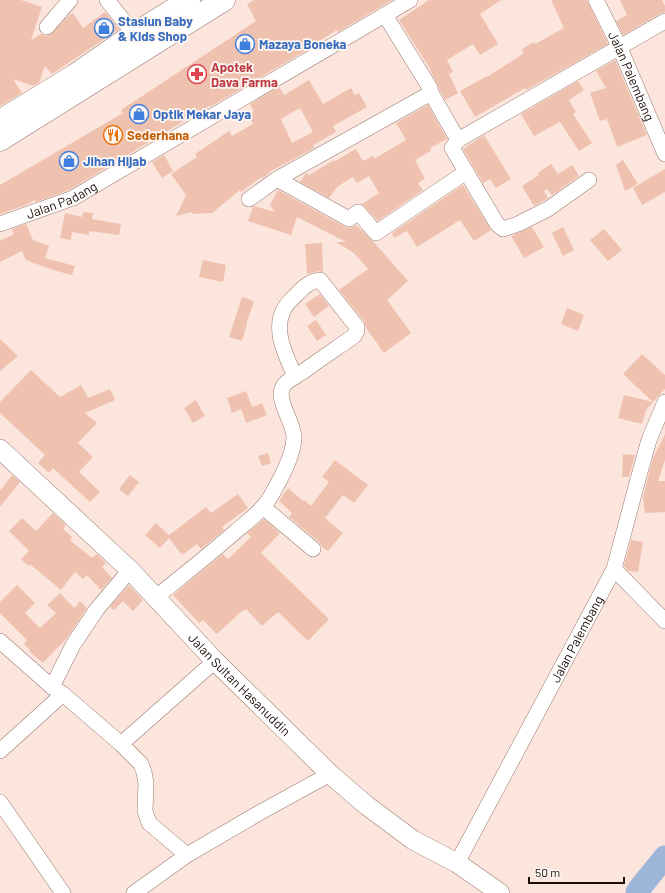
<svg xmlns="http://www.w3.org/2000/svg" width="665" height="893" viewBox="0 0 665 893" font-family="Barlow,sans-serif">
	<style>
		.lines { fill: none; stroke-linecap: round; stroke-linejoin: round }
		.river { stroke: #9db5d8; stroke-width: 23 }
		.building { fill: #efc2b0; fill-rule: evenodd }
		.minor-casing { stroke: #99796c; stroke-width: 16 }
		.tertiary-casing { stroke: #99796c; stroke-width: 20 }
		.trunk-casing { stroke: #99796c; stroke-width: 23 }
		.minor { stroke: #fff; stroke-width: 15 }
		.tertiary { stroke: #fff; stroke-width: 19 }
		.trunk { stroke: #fff; stroke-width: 22 }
		.labels { text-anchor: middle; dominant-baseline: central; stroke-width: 3.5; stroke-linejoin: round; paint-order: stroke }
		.shop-label { font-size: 13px; font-weight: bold; fill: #366cbe; stroke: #fdf6f3; text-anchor: start }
		.health-label { font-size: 13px; font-weight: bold; fill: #be3a42; stroke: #fdf6f3; text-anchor: start }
		.street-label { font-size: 13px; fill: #190e09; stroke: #fdf6f3 }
		.food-label { font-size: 13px; font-weight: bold; fill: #c56008; stroke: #fdf6f3; text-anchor: start }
	</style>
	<rect width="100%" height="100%" fill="#fbe5dd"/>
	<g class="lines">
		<!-- river -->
		<path class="river" d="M637,893L639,889L665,857"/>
	</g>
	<!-- building -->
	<path class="building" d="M0,0H21L42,7L31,40L41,34L46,36L50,35L68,16L73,13L83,28L105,12L119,29L52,74L45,66L39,83L33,86L13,79L22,93L0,106Z
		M254,0H392L338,32L337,30L311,46L312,47L210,107L209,106L69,190L36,202L35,200L26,205L0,214V185L123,113L121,110L256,21L247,4Z
		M429,0H501L480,14L498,44L480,55L473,44L447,60L453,72L449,74L458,93L445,100L430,70H431L399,20Z
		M551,0H587L608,44L526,90L525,88L475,117L460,91L487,76V77L524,53L522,49L534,42L535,44L564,28Z
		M620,0H662L665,6V12L661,13L623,35L616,21L627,15Z
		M615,60L647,135L617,147L607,119L600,121L590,93L606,88L596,71Z
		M309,80L323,104L351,88L355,95L359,93L367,107L333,126L336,132L313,145L314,148L271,171L262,179L263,176L241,192L240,190L212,213L193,214L192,212L176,216L186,195L171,174L197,157L195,154L229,131L232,136L253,124L247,114L254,111L250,104L279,87L284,95ZM300,108L313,132L292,143L281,119Z
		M578,81L584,90L569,100L576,112L573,114L592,143L579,151L560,122L534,136L521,114Z
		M428,105L447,139L430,148L431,151L415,160L425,179L418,183L423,190L378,221L362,204L379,193L369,176L357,183L353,177L337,187L329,198L300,182L306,173L309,175L334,160L335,161L356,149L363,161L373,156L374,159L406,140L396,123Z
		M484,135L511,179L496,188L490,179L483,183L463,149Z
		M164,155L173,171L162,178L152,162Z
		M623,160L638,184L625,191L616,165Z
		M551,164L558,174L572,165L579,176L552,195L547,189L544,191L548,198L534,206L522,186L539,175L538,173Z
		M665,169V192L642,205L633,188Z
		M463,185L491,230L474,241L460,220L417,247L407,231L394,238L392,233Z
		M278,190L345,227L350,228L356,225L373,241L408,281L387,300L411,333L384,353L366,328L364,321L339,290L368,269L354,253L336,242H346L297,217L291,235L248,221L253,207L254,206L275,212L270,205Z
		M83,212L93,213L92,219L121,224L119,235L89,231V235L72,232L71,240L60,238L65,213L82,217Z
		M26,224L33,240L49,246L45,258L75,266L72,275L53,270L26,260L22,251L0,262V241L14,234L12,229Z
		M532,227L544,247L524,258L511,236Z
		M563,227L574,250L563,256L552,233Z
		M604,229L622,250L608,261L590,240Z
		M322,243L323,272L319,271L307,274L305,244Z
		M203,260L226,265L223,282L199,277Z
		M320,294L329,306L314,317L305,304Z
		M242,297L254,301L246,325H247L242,341L229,337Z
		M567,308L584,315L578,331L561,324Z
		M316,320L326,335L317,341L307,326Z
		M0,339L18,356L0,371Z
		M642,354L665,375V389L653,402L623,374Z
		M31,370L60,397L81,385L88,398L110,389L115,400L85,413L97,423L78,443L93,457L79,472L100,492L90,502L53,468L49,473L38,463L45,455L0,413V402Z
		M246,391L252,407L262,403L267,415L246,423L241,409L232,413L227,398Z
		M624,395L653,402L646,410L642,424L618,418Z
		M196,400L205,416L193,423L184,408Z
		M665,434V460L658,481H665V512L645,513L643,497L653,458Z
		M268,453L271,463L262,466L258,456Z
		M623,454L635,455L629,477H622Z
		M335,460L368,485L354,503L343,495L325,518L343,533L328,551L322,547L319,542L289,517L292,513L279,501L288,488L303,501L304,500L311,506L329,482L322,477Z
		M12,475L20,482L0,507V491Z
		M130,475L139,482L128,496L119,489Z
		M238,494L248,508L222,527L224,530L201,549L197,544L182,555L169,538L160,548L145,535L156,523L169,535L206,507L211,513Z
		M53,513L66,525L63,529L72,537L70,540L92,558L97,554L106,563L102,567L112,578L101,590L87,575L83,579L75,572L61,590L30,564L29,566L21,559L29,551L9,531L22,518L36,531Z
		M264,519L280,533L261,553L329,619L308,641L278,612L262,626L246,609L244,611L243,610L217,634L203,620L199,623L173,595L223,554L228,559L251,537L247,533Z
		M631,540L643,542L638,572L628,571L624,566Z
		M17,585L35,603L25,613L40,628L56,613L47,605L60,593L74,608L80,601L87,608L67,638L43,663L29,651L30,650L24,644L27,640L0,613V602Z
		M129,585L143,600L133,611L123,601L114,610L110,607Z"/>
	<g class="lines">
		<defs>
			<g id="minor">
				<path d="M107,0L134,34"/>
				<path id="s1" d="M596,0L619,46L665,154"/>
				<path d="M385,15L430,88L431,93L458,140"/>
				<path d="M47,27L70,0"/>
				<path d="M277,179L349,219L358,212L376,233L466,172"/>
				<path d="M589,180L548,209L518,224L503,229L497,224L452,148L458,140L665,21"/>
				<path d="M249,199L277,179L431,93"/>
				<path id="s2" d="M0,224L73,198L410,0"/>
				<path d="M263,507L313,549"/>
				<path d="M614,569L665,621"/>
				<path d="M155,598C182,576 209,555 235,532C248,521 262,511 271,496C280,480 294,455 294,437C294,422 274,398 284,385C289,379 298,375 304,371C320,359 337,348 354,336L357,331V327L320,280C310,281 303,287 297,294C292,299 286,304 283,311C273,333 287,357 295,377"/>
				<path d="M0,641L52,687L60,692"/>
				<path d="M52,687L73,645L97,609L130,570"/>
				<path d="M121,744L141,764L144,772L146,783L145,811L149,823L187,855"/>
				<path d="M0,751L63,694L121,744L215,661"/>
				<path d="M0,802L63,893"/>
				<path id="s3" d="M457,863L614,569L640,472L649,440L665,402"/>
				<path d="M134,893L187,855L259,813L330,774"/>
			</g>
			<g id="tertiary">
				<path id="s4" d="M0,449L130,570L215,661L330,774L366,805L413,840L457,863L500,893"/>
			</g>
			<path id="trunk" d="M0,121L75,75L134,34L189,0
				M0,140L224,0"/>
		</defs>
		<!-- minor casing -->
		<use href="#minor" class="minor-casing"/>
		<!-- tertiary casing -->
		<use href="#tertiary" class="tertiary-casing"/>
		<!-- trunk casing -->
		<use href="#trunk" class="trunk-casing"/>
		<!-- minor -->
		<use href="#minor" class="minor"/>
		<!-- tertiary -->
		<use href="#tertiary" class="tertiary"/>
		<!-- trunk -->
		<use href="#trunk" class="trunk"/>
	</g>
	<!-- icons -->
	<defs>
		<symbol id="shop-ring" viewBox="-11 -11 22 22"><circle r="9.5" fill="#fdf6f3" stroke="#3f7fe0" stroke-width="1.5"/><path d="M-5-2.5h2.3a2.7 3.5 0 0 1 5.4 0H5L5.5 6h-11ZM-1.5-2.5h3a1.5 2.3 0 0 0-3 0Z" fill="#3f7fe0"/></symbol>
		<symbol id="pharmacy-ring" viewBox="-11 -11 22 22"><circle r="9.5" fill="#fdf6f3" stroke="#e0444e" stroke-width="1.5"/><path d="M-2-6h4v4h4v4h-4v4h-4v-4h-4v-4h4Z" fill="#e0444e"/></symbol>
		<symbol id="restaurant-ring" viewBox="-11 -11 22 22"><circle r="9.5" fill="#fdf6f3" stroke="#e8710a" stroke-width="1.5"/><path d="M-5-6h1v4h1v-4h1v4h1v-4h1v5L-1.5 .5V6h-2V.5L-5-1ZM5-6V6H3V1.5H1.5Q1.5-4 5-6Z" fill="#e8710a"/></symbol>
	</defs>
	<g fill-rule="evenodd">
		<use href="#shop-ring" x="93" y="17" width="22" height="22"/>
		<use href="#shop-ring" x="234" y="33" width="22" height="22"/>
		<use href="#pharmacy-ring" x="186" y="63" width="22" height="22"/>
		<use href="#shop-ring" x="128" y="103" width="22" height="22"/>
		<use href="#restaurant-ring" x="102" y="124" width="22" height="22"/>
		<use href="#shop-ring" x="58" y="150" width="22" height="22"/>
	</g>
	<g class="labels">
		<!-- shop labels -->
		<g class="shop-label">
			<text x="118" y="21">Stasiun Baby<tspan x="118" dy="15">&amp; Kids Shop</tspan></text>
			<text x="259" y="44">Mazaya Boneka</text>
			<text x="153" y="114">Optik Mekar Jaya</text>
			<text x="83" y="161">Jihan Hijab</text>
		</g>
		<!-- health labels -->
		<g class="health-label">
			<text x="211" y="67">Apotek<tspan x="211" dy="15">Dava Farma</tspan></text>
		</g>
		<!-- street labels -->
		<g class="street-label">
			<text stroke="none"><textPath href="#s1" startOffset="84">Jalan Palembang</textPath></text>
			<text stroke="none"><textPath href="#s2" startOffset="66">Jalan Padang</textPath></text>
			<text stroke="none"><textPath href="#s3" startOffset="254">Jalan Palembang</textPath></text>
			<text stroke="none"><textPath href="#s4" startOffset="336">Jalan Sultan Hasanuddin</textPath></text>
		</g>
		<!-- food labels -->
		<g class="food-label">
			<text x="127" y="135">Sederhana</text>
		</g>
	</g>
	<!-- scale -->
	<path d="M529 877v6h95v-6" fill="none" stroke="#190e09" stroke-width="2"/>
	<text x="535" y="877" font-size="12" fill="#190e09" stroke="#fdf6f3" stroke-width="3" paint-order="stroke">50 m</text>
</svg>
